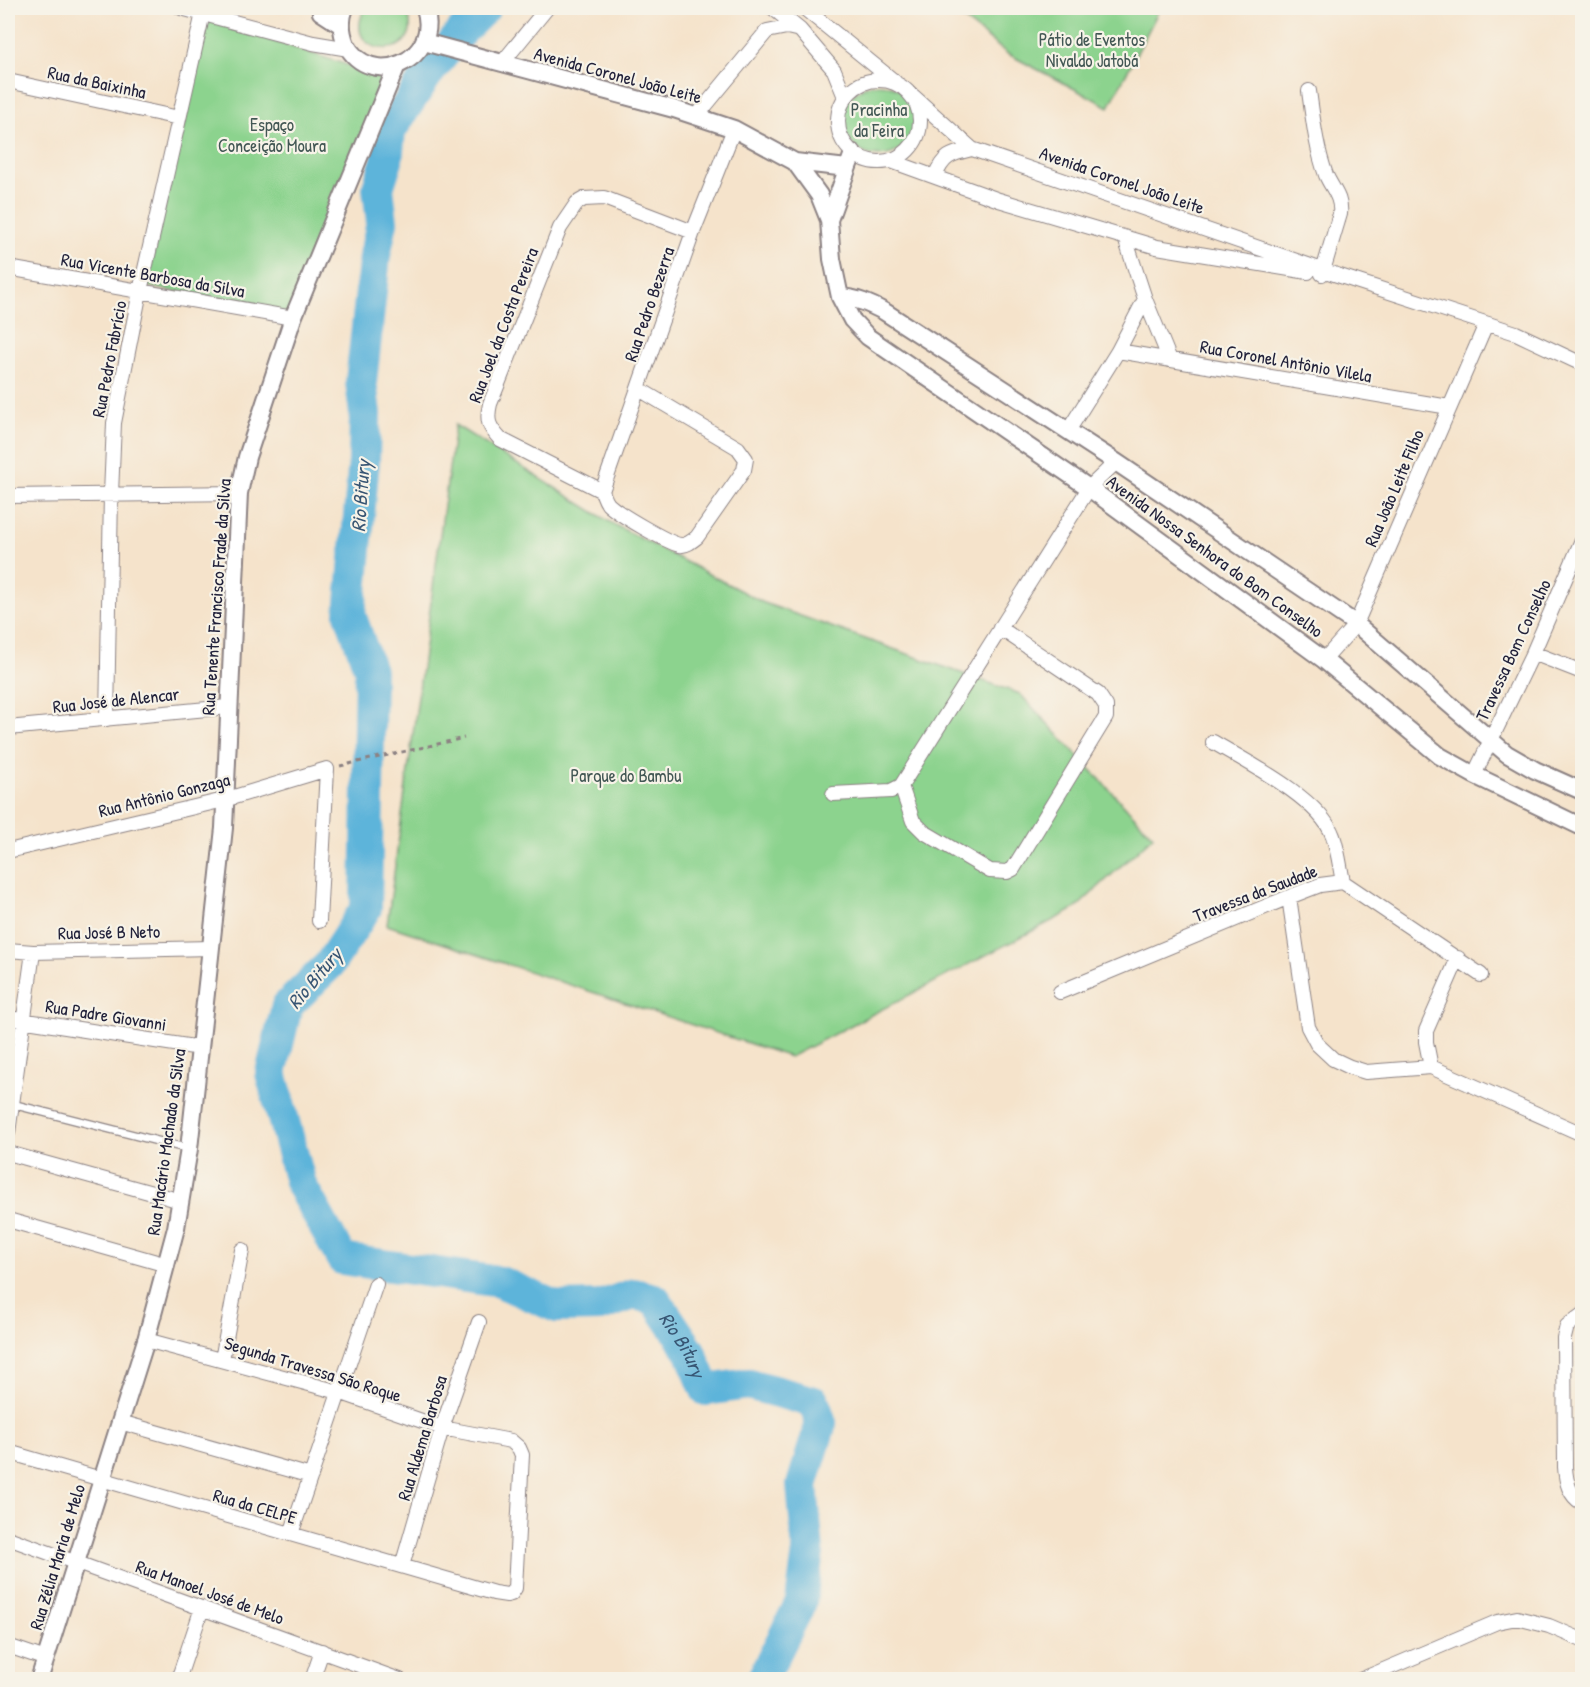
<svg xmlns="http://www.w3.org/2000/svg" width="1590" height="1687" viewBox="0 0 1590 1687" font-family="'Patrick Hand',sans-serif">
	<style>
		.green { fill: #8cd38e; stroke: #577a64; stroke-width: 1.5 }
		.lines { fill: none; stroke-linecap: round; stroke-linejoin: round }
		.river { stroke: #5db4da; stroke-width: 32 }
		.service-casing { stroke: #8c8283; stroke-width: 10 }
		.minor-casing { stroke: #8c8283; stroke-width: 16 }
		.tertiary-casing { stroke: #8c8283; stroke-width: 20 }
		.path { stroke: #8c8283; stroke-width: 3; stroke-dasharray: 4.5 4.5; stroke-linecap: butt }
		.service { stroke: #fff; stroke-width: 7 }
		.minor { stroke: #fff; stroke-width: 14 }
		.tertiary { stroke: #fff; stroke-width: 16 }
		.labels { text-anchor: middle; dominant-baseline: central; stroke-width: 4.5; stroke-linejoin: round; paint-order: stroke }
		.park-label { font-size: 18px; fill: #425754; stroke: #f7f3e8 }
		.street-label { font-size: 18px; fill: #22223b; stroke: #f7f3e8 }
		.water-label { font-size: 20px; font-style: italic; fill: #375573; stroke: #f7f3e8 }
	</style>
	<rect width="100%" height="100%" fill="#f7f3e8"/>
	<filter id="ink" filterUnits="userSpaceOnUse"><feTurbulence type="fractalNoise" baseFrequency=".0167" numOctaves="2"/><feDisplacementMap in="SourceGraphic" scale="12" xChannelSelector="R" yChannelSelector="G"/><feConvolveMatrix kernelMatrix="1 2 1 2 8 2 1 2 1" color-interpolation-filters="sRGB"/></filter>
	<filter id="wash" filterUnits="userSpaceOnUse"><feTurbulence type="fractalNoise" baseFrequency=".008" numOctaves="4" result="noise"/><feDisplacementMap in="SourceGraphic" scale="24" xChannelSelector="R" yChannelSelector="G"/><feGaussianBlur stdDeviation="1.35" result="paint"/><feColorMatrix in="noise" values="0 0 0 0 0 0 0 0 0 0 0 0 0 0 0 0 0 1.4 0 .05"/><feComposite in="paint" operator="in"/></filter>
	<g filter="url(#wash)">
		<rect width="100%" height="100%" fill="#f5e3cb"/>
		<!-- green -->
		<path class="green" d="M365,8H405C433,62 337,62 365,8Z
			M949,8H1160L1109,107L1008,54Z
			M208,20L391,79L290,314L146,286Z
			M843 120a36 36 0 1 1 72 0a36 36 0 1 1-72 0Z
			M455,425L613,524L764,603L1020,694L1153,836L1075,909L790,1057L387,925Z"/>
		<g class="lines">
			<!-- river -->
			<path class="river" id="s1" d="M485,8L463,30L427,75L390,131L387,160L378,188L382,222L375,255L361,382L365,414L364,461L350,614L370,671L366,908L329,965L287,1006L271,1073L301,1185L342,1259L500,1282L557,1307L600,1306L634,1294L655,1299L690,1351L706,1390L748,1384L814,1402L821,1423L802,1485L808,1552L801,1602L762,1680"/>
		</g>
	</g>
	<g filter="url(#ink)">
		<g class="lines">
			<defs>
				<path id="service" d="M12,1104L189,1149"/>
				<path id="minor" d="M181,8L313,43L349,49
					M773,8L800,30L834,70L845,97
					M804,8L895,82
					M502,63L547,8
					M838 121a41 41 0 1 1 82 0a41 41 0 1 1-82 0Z
					M8,81L179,118
					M1309,91C1313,119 1316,148 1326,175C1332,189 1342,197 1340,214L1322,274
					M913,96L972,149L1334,274L1516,333L1582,364
					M696,117L767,31L787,27L800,30
					M891,161L999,200L1157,247L1308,272
					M935,176C944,155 951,154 972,149
					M1125,238L1145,299L1170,360
					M8,268L293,318
					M1118,351L1449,407
					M639,389L738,448L746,459L744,470L697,537C692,541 686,546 680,545C668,543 617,513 608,504C605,500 604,496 602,491L500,439C489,427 486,421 490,404L560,228L577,203L584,199L604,198L693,232
					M1068,431L1118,351L1145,299
					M602,491L693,232L734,129
					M8,496L239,493
					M1533,653L1582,672
					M1324,660L1356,624L1486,324
					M107,719L111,494L114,423L140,291L203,13
					M8,728L228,707
					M1213,742C1247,762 1320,799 1333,836C1338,850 1340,867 1343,882
					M1474,775L1533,653L1582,540
					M901,786L913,821L924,832L990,871L1007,872L1013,869L1106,717V706L1098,694L1000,628
					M833,794L891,791L901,786L1089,488L1116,462
					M8,851L224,800L327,769L319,921
					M1289,897L1308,1027L1317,1044L1333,1059L1350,1067L1366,1072L1431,1067L1582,1134
					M8,950L33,952L211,948
					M1060,992L1289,897L1320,885L1343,882L1481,975
					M8,1018L200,1048
					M1431,1067L1426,1042V1031L1458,958
					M8,1133L33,952
					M8,1153L181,1201
					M8,1220L167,1265
					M1582,1315L1567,1326L1564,1338L1565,1467C1566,1482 1569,1495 1582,1503
					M222,1360L242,1250
					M120,1422L311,1476
					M8,1452L494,1593L507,1595L511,1594L515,1588L522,1455L519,1448L511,1441L442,1428L339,1392L146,1340
					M291,1534L376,1284
					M8,1538L400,1680
					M402,1566L442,1428L479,1322
					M8,1646L46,1659
					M178,1680L202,1608
					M312,1680L322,1651
					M1360,1680L1497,1622L1517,1618L1549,1626L1582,1640"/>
				<path id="tertiary" d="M322,8L321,12L341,25
					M345,8C340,20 341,32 346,44C370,91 442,61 425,8
					M424,42L674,109L734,129L795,162L847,168
					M853,153L829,220L832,259L840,297L852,320L868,337L1089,488L1324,660L1440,756L1474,775L1582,827
					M795,162L819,195L829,220
					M840,297C857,298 870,304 885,312L1116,462L1356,624L1507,754L1535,770L1582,791
					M39,1680L146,1340L176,1228L189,1149L224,828L239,493L247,457L293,318L397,65"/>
			</defs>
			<!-- service casing -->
			<use href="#service" class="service-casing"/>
			<!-- minor casing -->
			<use href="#minor" class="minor-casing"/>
			<!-- tertiary casing -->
			<use href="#tertiary" class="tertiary-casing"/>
			<!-- path -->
			<path class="path" d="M340,766L464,738"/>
			<!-- service -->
			<use href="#service" class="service"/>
			<!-- minor -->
			<use href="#minor" class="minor"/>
			<!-- tertiary -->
			<use href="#tertiary" class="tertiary"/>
		</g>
	</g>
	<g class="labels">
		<!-- park labels -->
		<g class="park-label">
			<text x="1092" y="39">Pátio de Eventos<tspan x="1092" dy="21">Nivaldo Jatobá</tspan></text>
			<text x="879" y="109">Pracinha<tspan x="879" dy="21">da Feira</tspan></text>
			<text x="272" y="124">Espaço<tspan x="272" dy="21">Conceição Moura</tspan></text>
			<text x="626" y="775">Parque do Bambu</text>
		</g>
		<!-- street labels -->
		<g class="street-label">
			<text transform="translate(618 75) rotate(15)">Avenida Coronel João Leite</text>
			<text transform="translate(97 82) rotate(12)">Rua da Baixinha</text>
			<text transform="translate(1122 180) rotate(19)">Avenida Coronel João Leite</text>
			<text transform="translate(153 275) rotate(10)">Rua Vicente Barbosa da Silva</text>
			<text transform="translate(649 304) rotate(-71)">Rua Pedro Bezerra</text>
			<text transform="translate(503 325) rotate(-69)">Rua Joel da Costa Pereira</text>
			<text transform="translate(109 359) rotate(-79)">Rua Pedro Fabrício</text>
			<text transform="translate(1286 361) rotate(10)">Rua Coronel Antônio Vilela</text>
			<text transform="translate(1394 488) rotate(-67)">Rua João Leite Filho</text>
			<text transform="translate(1215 556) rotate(36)">Avenida Nossa Senhora do Bom Conselho</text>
			<text transform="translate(216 597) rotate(-86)">Rua Tenente Francisco Frade da Silva</text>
			<text transform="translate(1513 650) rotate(-65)">Travessa Bom Conselho</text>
			<text transform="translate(116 700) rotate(-6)">Rua José de Alencar</text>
			<text transform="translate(164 795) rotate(-14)">Rua Antônio Gonzaga</text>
			<text transform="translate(1255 893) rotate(-21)">Travessa da Saudade</text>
			<text transform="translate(109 932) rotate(-1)">Rua José B Neto</text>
			<text transform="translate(106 1015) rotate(9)">Rua Padre Giovanni</text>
			<text transform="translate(166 1142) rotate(-82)">Rua Macário Machado da Silva</text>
			<text transform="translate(313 1369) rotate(17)">Segunda Travessa São Roque</text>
			<text transform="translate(422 1438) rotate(-73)">Rua Aldema Barbosa</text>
			<text transform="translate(255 1506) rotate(16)">Rua da CELPE</text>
			<text transform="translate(57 1557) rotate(-73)">Rua Zélia Maria de Melo</text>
			<text transform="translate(210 1592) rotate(20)">Rua Manoel José de Melo</text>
		</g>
		<!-- water labels -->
		<g class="water-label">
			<text transform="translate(360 496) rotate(-86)">Rio Bitury</text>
			<text transform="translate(314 978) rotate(-50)">Rio Bitury</text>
			<text stroke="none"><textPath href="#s1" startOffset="1713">Rio Bitury</textPath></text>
		</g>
	</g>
	<!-- margin -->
	<rect width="1590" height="1687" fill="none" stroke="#f7f3e8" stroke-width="30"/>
</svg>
